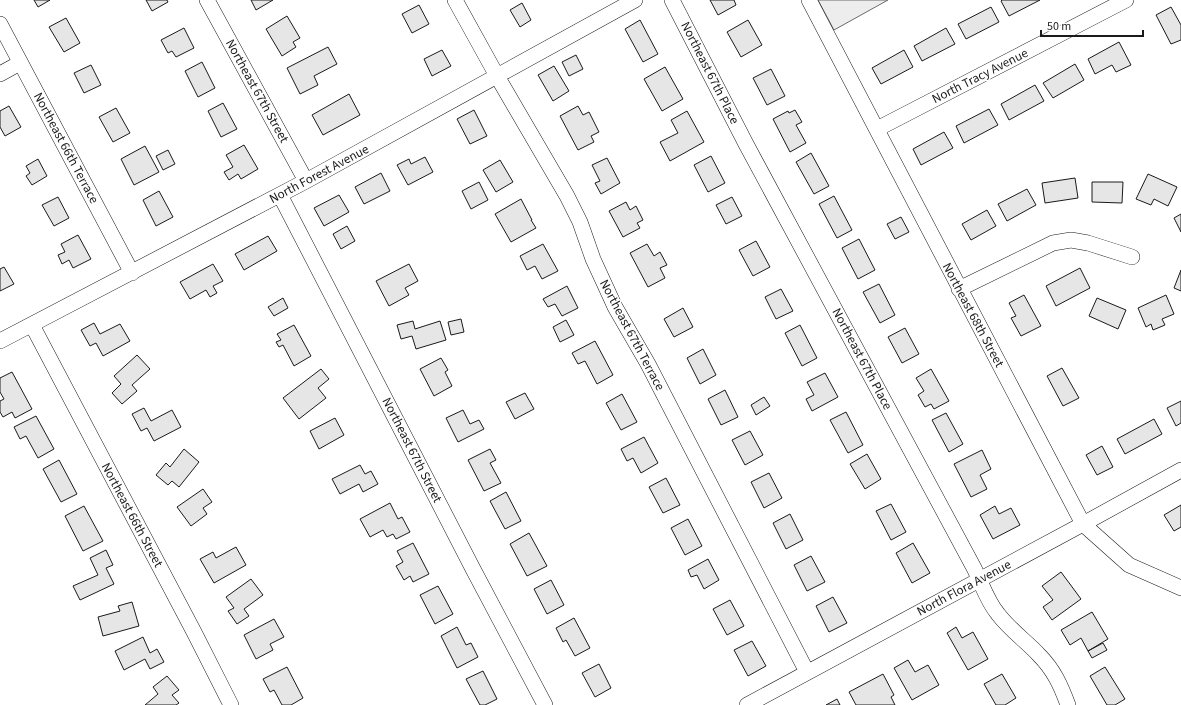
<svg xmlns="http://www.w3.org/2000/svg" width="1181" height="705" viewBox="0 0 1181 705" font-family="'Source Sans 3',sans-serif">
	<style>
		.built { fill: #ededed; stroke: #6a6a6a }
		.building { fill: #e6e6e6; stroke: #1a1a1a }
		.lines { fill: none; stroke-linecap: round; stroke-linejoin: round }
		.minor-casing { stroke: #1a1a1a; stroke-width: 16 }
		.minor { stroke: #fff; stroke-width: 15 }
		.labels { text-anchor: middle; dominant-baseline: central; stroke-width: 3; stroke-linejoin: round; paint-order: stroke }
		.street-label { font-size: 13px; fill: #1a1a1a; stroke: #fff }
	</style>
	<rect width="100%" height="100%" fill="#fff"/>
	<!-- built -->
	<path class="built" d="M818,0H888L834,30Z"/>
	<!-- building -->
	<path class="building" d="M34,0H50L38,7Z
		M146,0H167L168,2L152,11Z
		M251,0H273L256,10Z
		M710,0H734L736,5L718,15Z
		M1002,0H1040L1009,16L1001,1Z
		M522,3L531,20L520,27L510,10Z
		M419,5L429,24L412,33L402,14Z
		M991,7L999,22L966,39L958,24Z
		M1171,7L1181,25V40L1171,44L1156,15Z
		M287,16L300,38L293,42L296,47L282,56L266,29Z
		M66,18L80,43L64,52L49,27Z
		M640,20L658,54L643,62L625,29Z
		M748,20L762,45L741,57L727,32Z
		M184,28L194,48L176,57L172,51L168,53L161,40Z
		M946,28L955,44L922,61L914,46Z
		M1119,42L1131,65L1116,72L1112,65L1095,74L1088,59Z
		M328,47L337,64L314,76L318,85L300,94L287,68Z
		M442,50L451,66L432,76L424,59Z
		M904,50L913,67L881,84L872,68Z
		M576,55L583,69L569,76L562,62Z
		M202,62L215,88L198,97L185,71Z
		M1075,64L1084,80L1053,98L1043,83Z
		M91,65L101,85L84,93L74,73Z
		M554,66L569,91L553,101L538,75Z
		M665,67L683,99L662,111L644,79Z
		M771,69L785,96L767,105L753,78Z
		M1035,85L1044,101L1009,120L1001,104Z
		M349,94L360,115L323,135L312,115Z
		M223,103L237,129L221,137L208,111Z
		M9,106L21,127L5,136L0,127V111Z
		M578,106L583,115L589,112L599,132L591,136L594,142L578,150L560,116Z
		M116,108L130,133L113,142L99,117Z
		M989,109L998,125L964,143L956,126Z
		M474,110L487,136L470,144L457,119Z
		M795,110L802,122L796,125L806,143L790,152L773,119L788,111L789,113Z
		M687,111L704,142L670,161L660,142L678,133L671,120Z
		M944,132L953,148L921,165L913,149Z
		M244,145L258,169L241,179L238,174L229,180L224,172L233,167L226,155Z
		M145,146L159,172L134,185L121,159Z
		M168,150L175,164L163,170L156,156Z
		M811,153L829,186L814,194L796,162Z
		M711,156L725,183L708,192L694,165Z
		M425,157L433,172L408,185L397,165L409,159L411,164Z
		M607,158L620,183L601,194L595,183L600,181L592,165Z
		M38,159L47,176L32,185L26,176L30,173L26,166Z
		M500,160L513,182L496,192L483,170Z
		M381,173L390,191L364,204L355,187Z
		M1148,174L1177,187L1168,206L1154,199L1151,205L1136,199Z
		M1075,178L1078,198L1045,203L1042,183Z
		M479,182L488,200L471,209L462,191Z
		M1092,182H1123L1122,203L1092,202Z
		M1027,189L1036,205L1007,221L998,204Z
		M159,191L173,217L156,226L143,200Z
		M339,195L349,212L324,226L314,208Z
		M834,196L852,230L837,238L819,204Z
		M58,197L69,218L54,226L42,205Z
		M732,197L742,216L726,224L716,205Z
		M521,199L532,220H531L536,228L511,242L495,214Z
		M626,202L630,210L636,206L643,220L637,223L640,228L623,237L609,211Z
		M987,210L996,226L971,240L962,224Z
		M1181,214V232L1174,218Z
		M901,217L909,232L895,239L887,224Z
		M347,226L355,241L341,249L333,234Z
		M78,235L91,259L73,268L69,260L62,264L58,255L65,252L61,244Z
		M268,236L277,251L244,270L235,254Z
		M859,239L875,270L858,279L842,248Z
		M756,241L770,267L753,276L739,250Z
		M543,244L558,271L542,279L535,266L527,270L520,256Z
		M647,244L654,256L660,252L667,265L660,268L665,278L648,287L630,253Z
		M213,264L223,281L213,286L217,293L210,297L206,290L190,299L180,282Z
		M409,264L418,281L405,288L409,295L389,306L376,281Z
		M4,267L14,284L0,291V269Z
		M1080,268L1090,288L1056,306L1046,286Z
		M1181,270V291L1174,288Z
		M879,284L895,315L880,323L863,292Z
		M567,286L578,308L562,316L555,304L548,307L543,299Z
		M781,289L793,311L776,319L765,297Z
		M1024,295L1041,326L1021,336L1011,318L1016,316L1009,303Z
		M1166,295L1174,314L1162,319L1165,325L1153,330L1151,324L1146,327L1138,308Z
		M283,298L288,308L274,316L268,307Z
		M1097,298L1126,310L1118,329L1089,316Z
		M683,308L693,327L674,337L664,319Z
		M461,319L464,332L451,335L448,322Z
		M566,320L574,335L560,342L553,327Z
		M413,321L415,329L440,321L446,340L416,349L412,336L401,339L397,325Z
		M94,323L100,334L120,324L130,341L103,356L96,343L90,346L81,330Z
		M294,325L311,356L294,366L283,345L279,347L276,342L281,340L277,334Z
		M800,325L817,358L802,366L785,333Z
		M905,328L919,354L902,363L888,337Z
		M595,341L613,375L597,384L585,361L578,364L572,353Z
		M703,349L716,375L700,384L687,358Z
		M137,355L150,369L132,385L137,391L122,404L112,393L121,384L114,376Z
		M441,358L448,370L445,372L452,386L434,396L420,369Z
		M1062,368L1079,398L1063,406L1047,376Z
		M321,369L329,379L318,388L326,398L299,419L283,398Z
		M931,369L949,401L934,409L931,404L925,407L918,395L924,391L916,378Z
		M12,372L32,409L15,418L12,412L3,417L0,412V401L4,399L0,392V378Z
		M825,373L838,397L812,411L806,399L814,395L807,382Z
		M725,390L738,417L721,425L708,399Z
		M525,393L534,409L515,419L506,402Z
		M622,394L637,422L621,430L606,403Z
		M764,397L770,406L756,415L751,405Z
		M1181,401V423L1176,426L1167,408Z
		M144,408L151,421L172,410L181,427L154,441L147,428L141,431L132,414Z
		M463,410L470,424L479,420L484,429L458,442L446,418Z
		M846,412L863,445L848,453L830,420Z
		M946,413L963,444L949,452L932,420Z
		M36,416L54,449L38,458L26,436L20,439L14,427Z
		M335,418L344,435L319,449L310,431Z
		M1154,419L1162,434L1125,454L1117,439Z
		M750,431L763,455L745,465L732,440Z
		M644,437L658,463L641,473L633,458L627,461L621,449Z
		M1102,446L1113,467L1097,475L1086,455Z
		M184,449L199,462L179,487L172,481L168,485L156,475L166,463L170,467Z
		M490,449L496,460L490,463L501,483L484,491L468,460Z
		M982,450L991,469L980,475L987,489L971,497L954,464Z
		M867,454L881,479L865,489L850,464Z
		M59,460L77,494L61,502L43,469Z
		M360,465L365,474L371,471L378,484L363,492L359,484L340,494L332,479Z
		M769,473L782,498L764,508L751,482Z
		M666,478L680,505L663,513L649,487Z
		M203,489L212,502L203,508L207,514L191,526L177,507Z
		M506,492L521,521L505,529L490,501Z
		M390,503L398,519L402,517L410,532L396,539L393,534L387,537L383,530L370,537L360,519Z
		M891,504L906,532L891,540L876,511Z
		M1181,505V527L1174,531L1164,515Z
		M84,506L103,541L83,551L65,516Z
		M995,506L999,514L1011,508L1020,525L993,539L980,515Z
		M790,514L803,540L786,549L773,523Z
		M688,519L702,546L685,555L671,528Z
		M529,533L547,566L527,576L510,544Z
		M413,543L429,574L413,582L410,576L404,580L396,566L403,562L397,551Z
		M913,543L930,573L912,583L896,553Z
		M236,547L246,565L214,583L200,559L213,552L216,558Z
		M106,550L113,565L106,568L114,584L80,600L73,586L98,575L90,558Z
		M811,556L825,582L807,591L794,565Z
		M708,559L719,580L704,589L697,575L691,577L688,570Z
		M1061,572L1081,599L1052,620L1043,607L1053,600L1042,586Z
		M251,579L263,595L244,609L249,616L237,624L228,611L234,608L226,597Z
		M551,580L564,605L547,614L534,589Z
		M438,586L453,614L435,624L420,595Z
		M833,597L847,623L829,632L816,606Z
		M730,600L744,626L727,635L713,609Z
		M132,602L139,626L103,636L98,617L120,611L118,606Z
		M1092,612L1108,639L1088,651L1081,638L1070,645L1061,630Z
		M574,618L590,648L575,656L566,640L563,642L556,628Z
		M274,619L284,637L270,644L273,650L256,659L244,635Z
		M457,627L466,645L471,643L478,657L457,668L441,636Z
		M956,627L962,638L973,632L988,659L968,670L947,633Z
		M143,637L150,653L157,649L164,662L150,669L145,659L124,670L115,651Z
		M752,641L766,666L748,676L734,650Z
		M1103,643L1107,650L1092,658L1088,651Z
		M908,660L915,672L928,665L939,685L912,700L894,668Z
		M599,664L611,688L595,697L582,673Z
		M287,667L303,698L291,705H282L274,690L270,692L263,679Z
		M1105,667L1125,699L1115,705H1107L1090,676Z
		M483,671L497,699L485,705H480L466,679Z
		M883,674L894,695L891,697L895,705H856L849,692Z
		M1002,674L1016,698L1005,705H996L984,684Z
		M167,676L179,690L172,695L179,703L176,705H145L158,694L153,687Z
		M837,699L840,705H826Z"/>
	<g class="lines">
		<defs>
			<path id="minor" d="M207,0L306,181
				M455,0L497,76L567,196L580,222L593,259L615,307L648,364L807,672
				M672,0L746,144L974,568C982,584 987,601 998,614C1010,630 1026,641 1039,655C1054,670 1061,686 1068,705
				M809,0L1083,524L1129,565L1181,588
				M0,24L132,273
				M0,74L20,63
				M877,129L1126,0
				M280,195L473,569L545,705
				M959,289L1053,243L1071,240L1088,243L1132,257
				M32,325L194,632L231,705
				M0,341L306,181L635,0
				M747,705L1083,524L1181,470"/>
		</defs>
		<!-- minor casing -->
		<use href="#minor" class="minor-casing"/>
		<!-- minor -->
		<use href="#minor" class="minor"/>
	</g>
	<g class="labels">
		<!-- street labels -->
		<g class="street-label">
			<text transform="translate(710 73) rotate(63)">Northeast 67th Place</text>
			<text transform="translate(980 76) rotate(-27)">North Tracy Avenue</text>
			<text transform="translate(257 91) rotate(61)">Northeast 67th Street</text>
			<text transform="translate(66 148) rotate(62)">Northeast 66th Terrace</text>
			<text transform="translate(319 174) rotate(-28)">North Forest Avenue</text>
			<text transform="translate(973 315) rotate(62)">Northeast 68th Street</text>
			<text transform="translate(632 335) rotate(62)">Northeast 67th Terrace</text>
			<text transform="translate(862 359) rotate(62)">Northeast 67th Place</text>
			<text transform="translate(412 450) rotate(63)">Northeast 67th Street</text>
			<text transform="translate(132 515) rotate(62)">Northeast 66th Street</text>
			<text transform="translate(964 588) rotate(-28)">North Flora Avenue</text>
		</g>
	</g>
	<!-- scale -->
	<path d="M1041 30v6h102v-6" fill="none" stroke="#1a1a1a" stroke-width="2"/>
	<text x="1047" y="30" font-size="12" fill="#1a1a1a" stroke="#ffffff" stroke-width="3" paint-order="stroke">50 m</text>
</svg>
